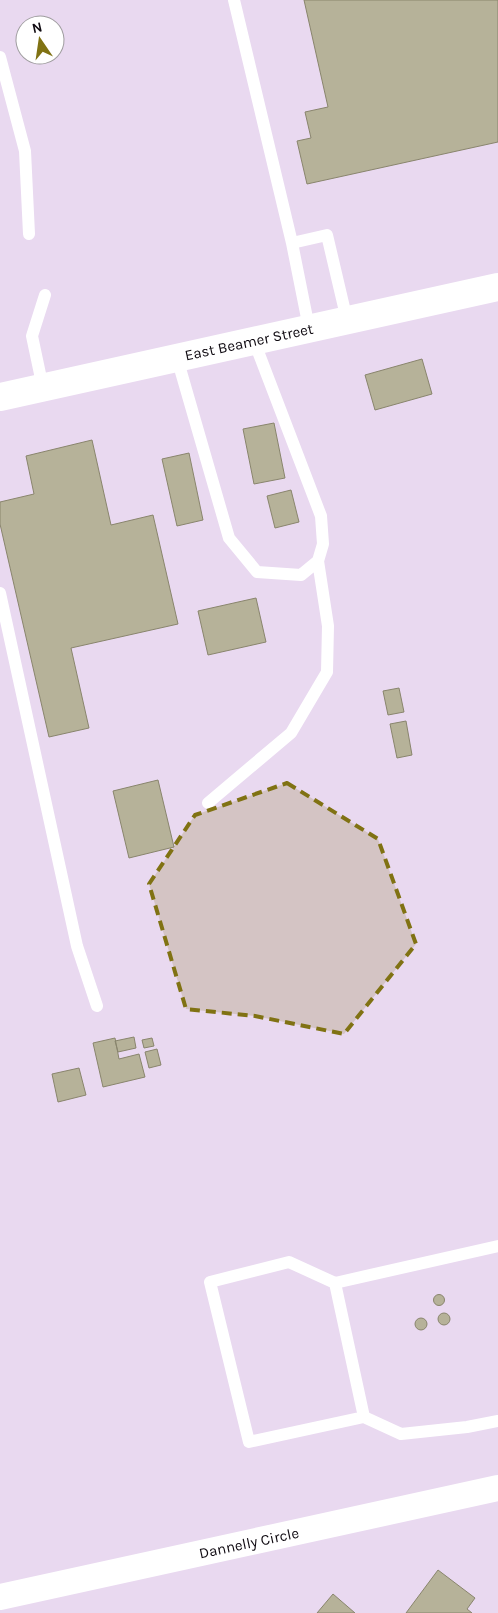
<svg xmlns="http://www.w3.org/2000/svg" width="498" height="1613" viewBox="0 0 498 1613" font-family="Karla,sans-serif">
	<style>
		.building { fill: #b6b299; stroke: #89856d }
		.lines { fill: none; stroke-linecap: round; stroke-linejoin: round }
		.service { stroke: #fff; stroke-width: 12 }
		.minor { stroke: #fff; stroke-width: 26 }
		.tertiary { stroke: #fff; stroke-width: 28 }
		.marked { fill: #807213; fill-opacity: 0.2; stroke: #807213; stroke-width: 4; stroke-dasharray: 10 6; stroke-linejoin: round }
		.labels { text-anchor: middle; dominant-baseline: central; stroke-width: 4; stroke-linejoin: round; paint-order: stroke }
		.street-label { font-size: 15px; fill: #0e0910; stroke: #fff }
	</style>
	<rect width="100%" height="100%" fill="#e9d9f0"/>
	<!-- building -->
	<path class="building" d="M304,0H498V142L307,184L297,141L311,138L305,112L328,107Z
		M422,359L432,394L375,410L365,375Z
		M274,423L285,478L254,484L243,429Z
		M92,440L111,525L153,515L178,624L71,648L89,728L49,737L0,524V502L34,494L26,456Z
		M189,453L203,520L177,526L162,459Z
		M291,490L299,522L275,528L267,496Z
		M256,598L266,642L208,655L198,611Z
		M399,688L404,712L388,715L383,691Z
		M406,721L412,755L397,758L390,724Z
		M158,780L174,847L129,858L113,791Z
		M134,1037L136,1048L118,1052L115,1041Z
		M115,1038L119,1059L139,1054L145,1077L103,1087L93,1043Z
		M152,1038L154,1046L144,1048L142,1040Z
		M157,1049L161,1065L149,1068L145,1052Z
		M79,1068L86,1095L58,1102L52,1074Z
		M433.5 1300a5.5 5.5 0 1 1 11 0a5.5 5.5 0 1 1-11 0Z
		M438 1319a6 6 0 1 1 12 0a6 6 0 1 1-12 0Z
		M415 1324a6 6 0 1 1 12 0a6 6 0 1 1-12 0Z
		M438,1570L475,1598L467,1609L472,1613H406Z
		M333,1594L355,1613H317Z"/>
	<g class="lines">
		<!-- service -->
		<path class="service" d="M234,0L292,243L309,328
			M0,57L25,151L29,234
			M292,243L327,235L347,320
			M177,358L229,538L257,572L301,575L318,561L323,544L321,516L254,341
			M43,388L32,336L45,295
			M0,593L77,946L97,1006
			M208,803L291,733L327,672L328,626L318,561
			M335,1283L364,1417L249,1442L210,1282L289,1262L335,1283L498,1246
			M364,1417L401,1434L467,1427L498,1421"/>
		<!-- minor -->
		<path class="minor" d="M0,1597L498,1488"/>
		<!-- tertiary -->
		<path class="tertiary" d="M0,397L498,287"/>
	</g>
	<!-- marked area -->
	<path class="marked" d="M287,783L378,839L416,944L344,1034L255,1016L186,1009L149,884L195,815Z"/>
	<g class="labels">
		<!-- street labels -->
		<g class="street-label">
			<text transform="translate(249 342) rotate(-12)">East Beamer Street</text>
			<text transform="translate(249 1543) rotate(-12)">Dannelly Circle</text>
		</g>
	</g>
	<!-- north arrow -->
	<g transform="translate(40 40) rotate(347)"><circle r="24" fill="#ffffff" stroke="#9f9d9f"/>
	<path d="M0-4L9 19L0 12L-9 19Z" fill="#807213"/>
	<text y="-8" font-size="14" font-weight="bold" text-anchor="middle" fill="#0e0910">N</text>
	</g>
</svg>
